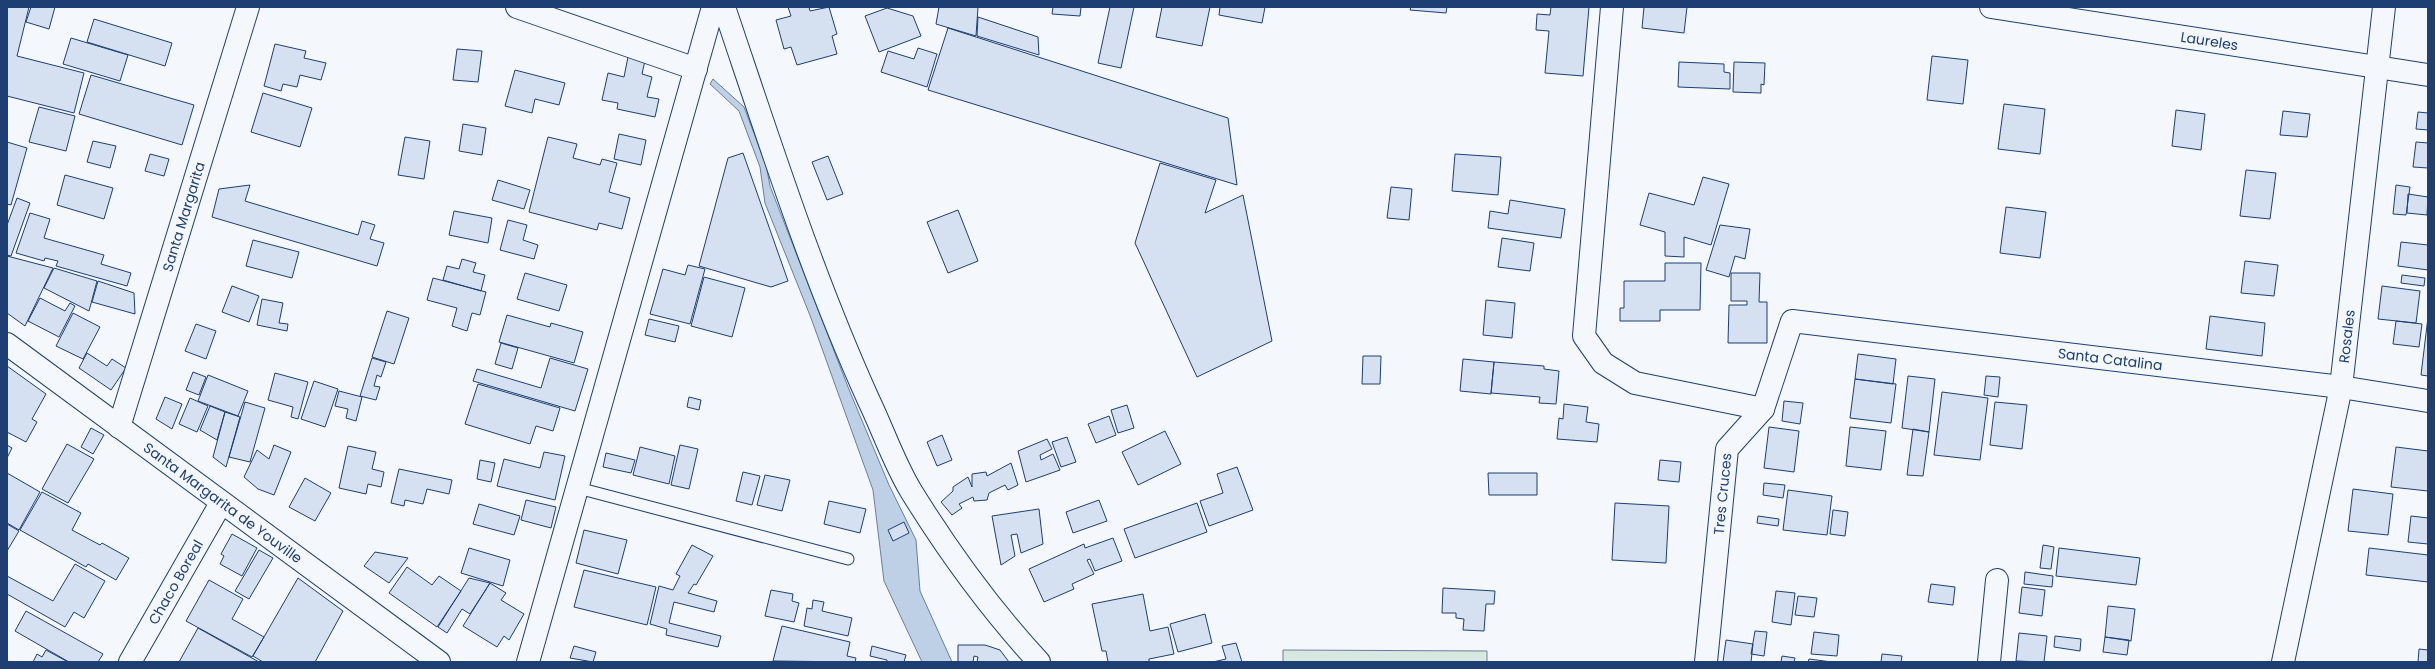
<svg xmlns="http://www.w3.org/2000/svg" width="2435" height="669" viewBox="0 0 2435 669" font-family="Poppins,sans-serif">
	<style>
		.green { fill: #d7e8df; stroke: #687fa3 }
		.water { fill: #bed0e5; stroke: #687fa3 }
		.building { fill: #d5e0f0; stroke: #1d3f73 }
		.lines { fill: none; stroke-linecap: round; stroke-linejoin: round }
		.lane-casing { stroke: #1d3f73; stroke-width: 13 }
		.street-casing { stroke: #1d3f73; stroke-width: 24 }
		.secondary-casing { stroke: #1d3f73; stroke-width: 24 }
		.lane { stroke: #f4f7fb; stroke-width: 11 }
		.street { stroke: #f4f7fb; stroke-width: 22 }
		.secondary { stroke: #f4f7fb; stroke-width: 22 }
		.labels { text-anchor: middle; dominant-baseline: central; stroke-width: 3; stroke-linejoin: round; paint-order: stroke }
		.street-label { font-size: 14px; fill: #1d3f73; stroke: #f4f7fb }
	</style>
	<rect width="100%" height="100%" fill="#f4f7fb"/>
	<!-- green -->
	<path class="green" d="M1283,650L1487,651V662H1283Z"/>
	<!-- water -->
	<path class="water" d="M713,79L744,107L766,165L770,186L850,392L889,485L916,540L920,591L952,662H922L884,581L873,490L811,318L765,203L760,167L739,111L710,84Z"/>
	<!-- building -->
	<path class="building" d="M7,7H29L17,56L84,73L74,113L7,96Z
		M31,7H55L49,29L26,22Z
		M788,7H809L810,11L829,7L837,34L832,36L837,54L797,65L791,47L784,49L776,20L791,16Z
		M939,7H978L976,36L936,24Z
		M1053,7H1081L1080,16L1052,14Z
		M1110,7H1134L1121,68L1098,63Z
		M1162,7H1210L1202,46L1156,37Z
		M1220,7H1265L1262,23L1219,15Z
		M1411,7H1447L1446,13L1410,10Z
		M1551,7H1589L1583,76L1545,73L1549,31L1536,30L1537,14L1550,15Z
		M1644,7H1687L1684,33L1642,28Z
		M887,8L913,16L921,36L879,52L865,16Z
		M978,17L1038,37L1039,55L977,36Z
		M94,19L172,43L165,66L87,42Z
		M948,28L1228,118L1237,185L928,90Z
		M71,38L128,55L120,81L63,64Z
		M275,44L306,51L304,58L326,63L321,80L300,75L297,87L283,84L281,91L264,86Z
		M918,48L937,54L927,87L881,72L888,51L914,59Z
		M457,49L482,51L478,82L453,80Z
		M629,52L646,56L642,74L652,77L647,97L659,99L655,117L617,109L618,103L602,100L608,73L624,77Z
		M1932,56L1968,60L1963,104L1927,100Z
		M1679,62L1724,64V72L1730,73V89L1678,87Z
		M1734,62L1765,63L1764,85L1761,84V93L1733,92Z
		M515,70L565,83L559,105L535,99L532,113L505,106Z
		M91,75L194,105L182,145L79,114Z
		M263,93L312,108L300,147L251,132Z
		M2004,104L2045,109L2040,154L1998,149Z
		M39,107L75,116L66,151L29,142Z
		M2176,110L2205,114L2201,150L2172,146Z
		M2283,111L2310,114L2307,137L2280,135Z
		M2418,112L2428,113V130L2416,129Z
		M463,124L486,128L482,155L459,151Z
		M619,134L646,140L641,165L614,159Z
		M405,137L430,141L424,179L398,175Z
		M548,137L577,144L573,158L600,165L602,159L617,163L609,192L630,198L622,229L599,223L597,230L529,212Z
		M93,141L116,146L110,168L87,162Z
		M7,142L27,148L11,205L7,204Z
		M2416,142L2428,143V168L2413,167Z
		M743,153L788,281L771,287L699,266L728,158Z
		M150,154L169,159L164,176L145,171Z
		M1455,154L1501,157L1498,195L1452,191Z
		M828,156L843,194L827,200L812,162Z
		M1160,163L1216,180L1205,213L1243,195L1272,341L1197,377L1135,243Z
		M2246,170L2276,173L2270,219L2240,216Z
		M65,175L113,188L104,219L57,205Z
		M1703,177L1729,184L1711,245L1684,237V257L1665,256V232L1640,225L1649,193L1694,205Z
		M498,180L530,190L524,209L492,200Z
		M250,185L245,201L358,235L362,221L375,225L370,239L384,243L377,266L212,217L219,189Z
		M2396,185L2410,187L2406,215L2393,214Z
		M1391,187L1412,189L1409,220L1387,218Z
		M2408,194L2428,197L2427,215L2407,213Z
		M17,198L30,203L11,256L7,255V225Z
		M1510,200L1565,209L1561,238L1488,228L1490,211L1508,214Z
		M2006,207L2046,212L2040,258L2000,253Z
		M958,210L978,261L948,273L927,222Z
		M454,211L492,218L488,243L449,235Z
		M30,213L50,219L44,238L104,255L101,264L131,273L127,286L56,266L58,261L45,258L44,261L16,253Z
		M508,220L527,225L523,240L538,245L534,259L500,250Z
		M1720,225L1750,229L1745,259L1735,256L1729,277L1706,270Z
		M1502,238L1534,243L1530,271L1498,267Z
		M253,240L299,252L292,278L246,266Z
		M2401,242L2428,245V270L2398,266Z
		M7,256L53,268L25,326L7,313Z
		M462,259L476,263L473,272L485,275L481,291L443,280L447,266L459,269Z
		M2245,261L2278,265L2274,296L2241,293Z
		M1665,263H1701L1700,310H1660V321H1620V308H1624V281H1665Z
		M688,265L705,269L690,324L650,314L663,269L685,275Z
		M54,268L97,281L89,311L44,288Z
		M525,273L567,285L559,311L517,299Z
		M1731,273H1760L1759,302H1767V343H1728L1729,305H1747V301H1731Z
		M2402,275L2425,278L2424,286L2401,283Z
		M704,277L745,288L732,337L691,326Z
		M433,278L486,292L480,315L472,313L467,331L452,326L457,308L427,300Z
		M98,281L134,293L135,314L92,302Z
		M232,286L259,296L249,322L222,312Z
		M2382,286L2420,291L2416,323L2378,319Z
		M40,298L65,311L70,303L75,306L59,337L28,321Z
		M262,299L283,303L279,323L288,324L287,331L257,325Z
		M1486,300L1515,303L1512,338L1483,335Z
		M387,311L409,318L394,364L372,357Z
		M73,313L100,327L83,359L56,346Z
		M507,315L550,327L551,323L583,332L574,363L499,342Z
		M2210,316L2265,323L2262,356L2206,349Z
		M2428,317V376L2421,375Z
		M649,319L679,326L675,342L645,335Z
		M2396,321L2422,324L2419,347L2393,344Z
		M196,324L216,331L206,359L185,351Z
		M501,343L518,348L512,369L495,364Z
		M87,353L107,366L112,359L126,368L111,390L79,368Z
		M1858,354L1896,359L1893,384L1855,379Z
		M1363,356H1381L1380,384H1362Z
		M372,358L386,362L381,377L377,375L374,386L380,387L376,400L360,396Z
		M550,358L588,369L575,411L473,381L477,369L541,388Z
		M1463,359L1494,362L1491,394L1460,391Z
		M1494,362L1544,366V369L1559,371L1556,404L1539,403L1540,397L1491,393Z
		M7,366L46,394L32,419L37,422L26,442L7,432Z
		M193,372L206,377L199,395L186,390Z
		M275,373L308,382L298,419L291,417L293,407L268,400Z
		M208,375L248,391L238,416L198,401Z
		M1908,376L1935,379L1929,432L1902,428Z
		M1986,376L2000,377L1998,397L1984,395Z
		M1855,379L1896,384L1891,423L1850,418Z
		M314,381L338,389L325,427L301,419Z
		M478,384L560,408L553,431L536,426L530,444L465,424Z
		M339,391L362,397L356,421L346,418L348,409L335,406Z
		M1942,392L1988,398L1980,460L1934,455Z
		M165,397L182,404L172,429L156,419Z
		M689,397L701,400L699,410L687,407Z
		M190,398L208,406L197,432L179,424Z
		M1784,401L1803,403L1800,424L1782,421Z
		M245,402L265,408L250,462L229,457Z
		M1995,402L2027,405L2022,449L1990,445Z
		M1564,404L1588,407L1586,422L1599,424L1597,442L1557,439L1559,418L1563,419Z
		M1127,405L1134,428L1118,433L1111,410Z
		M210,406L225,412L217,440L200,430Z
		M225,412L240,417L226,467L213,457Z
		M1109,416L1116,435L1096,443L1088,424Z
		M1769,427L1799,431L1794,472L1764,468Z
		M1850,427L1886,431L1881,470L1846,466Z
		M91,428L104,435L93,454L81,447Z
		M1913,429L1929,432L1923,476L1907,475Z
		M1165,431L1181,464L1138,485L1122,452Z
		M942,435L952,460L937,466L927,442Z
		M1067,437L1076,462L1061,467L1052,442Z
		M1047,439L1052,449L1040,455L1041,460L1053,454L1060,470L1026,482L1018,451Z
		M67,444L94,459L68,503L42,489Z
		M7,445L12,448L7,458Z
		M274,445L291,452L274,495L258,489L244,477L257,450L269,459Z
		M680,445L698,449L689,489L671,485Z
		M348,446L376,452L372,469L384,472L381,487L368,484L366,494L339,488Z
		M640,447L675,456L669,484L633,475Z
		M2396,447L2428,451V491L2391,487Z
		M544,452L565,456L555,500L497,486L504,459L540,468Z
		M606,453L635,460L631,473L603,467Z
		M480,460L495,463L491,482L477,479Z
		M1660,460L1681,462L1679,482L1658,480Z
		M1011,463L1018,485L1008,490L1005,485L989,493L987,500L974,501L973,497L959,504L962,508L952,515L941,502L953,491V487L968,477L972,487V474L986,472L987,476Z
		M1237,467L1253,510L1209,526L1200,501L1223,493L1217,474Z
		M399,469L452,480L449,494L427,489L423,504L405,500L404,506L391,503Z
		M743,472L760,476L752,505L736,501Z
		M7,473L40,492L19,530L7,523Z
		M1488,473H1537V495H1489Z
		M765,475L790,480L782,511L757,505Z
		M305,478L331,493L315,521L289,507Z
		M1764,483L1785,485L1783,498L1763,495Z
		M2353,489L2393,494L2388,535L2348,531Z
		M1788,490L1832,496L1827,535L1783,530Z
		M42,492L81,513L72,530L100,545L102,543L129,558L116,580L88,564L86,567L20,530Z
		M526,500L556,507L551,528L521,520Z
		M1099,500L1107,521L1073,533L1066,512Z
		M829,501L866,509L860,533L824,524Z
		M1197,503L1207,532L1135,558L1124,529Z
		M1615,503L1669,506L1666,563L1612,560Z
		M479,504L520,516L514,535L473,524Z
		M1039,509L1043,544L1021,553L1017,534L1011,535L1015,556L1001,565L992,516Z
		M1833,510L1848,512L1845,536L1830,534Z
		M1758,516L1779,519L1778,526L1757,523Z
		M2411,516L2428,518V544L2408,542Z
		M904,522L909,533L893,541L888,530Z
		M7,524L19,531L7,551Z
		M584,530L627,540L618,574L576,563Z
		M232,534L257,548L242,576L220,564L224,556L221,554Z
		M1113,538L1122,561L1095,571L1090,559L1087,560L1094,574L1072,584L1074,589L1044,602L1029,569L1084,544L1085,548Z
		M692,545L713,556L696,585L694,584L688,593L717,601L714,612L674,602L669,623L721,636L718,647L666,635L667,629L650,624L659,586L673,590L680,576L676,574Z
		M2043,545L2054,547L2051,569L2040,568Z
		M469,548L510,560L503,586L461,573Z
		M2059,548L2140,558L2136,585L2056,576Z
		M2369,548L2428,555V582L2366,575Z
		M259,550L273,558L249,599L235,591Z
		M375,552L408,558L389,583L364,566Z
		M75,564L105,581L84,618L74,612L65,627L7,594V576L53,601Z
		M407,567L432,585L439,576L461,591L437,627L389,593Z
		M584,570L656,587L647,625L574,607Z
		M2025,572L2053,576L2052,587L2024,584Z
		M298,578L343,611L315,662H263L253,656Z
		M469,578L490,583L470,614L462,609L447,633L438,627Z
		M209,580L243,599L232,619L264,637L252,657L186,621Z
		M490,583L506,593L501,600L524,614L509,640L504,636L497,647L463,626Z
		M1931,584L1955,587L1953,605L1928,602Z
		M2022,587L2045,590L2042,616L2019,613Z
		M1443,588L1495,591L1494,604H1486L1484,631L1463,630L1464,619L1456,618V613H1442Z
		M771,590L793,594L792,601L799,603L794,622L765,616Z
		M1776,591L1795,593L1791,625L1772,622Z
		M1143,594L1150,631L1168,627L1174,654L1149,659V662H1108L1106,651H1102L1092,604Z
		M1798,596L1817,598L1814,617L1795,615Z
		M813,600L824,602L822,611L852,618L848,636L804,626L807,608L812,609Z
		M2108,606L2135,609L2131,641L2105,637Z
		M26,611L103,654L98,662H69L15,631Z
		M1205,614L1212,643L1178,652L1170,624Z
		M782,626L850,642L847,656L856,658L855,662L773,661Z
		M198,628L259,662H179Z
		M1755,631L1767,632L1764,656L1751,654Z
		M1814,632L1839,635L1837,656L1811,654Z
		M2019,633L2047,636L2044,662L2016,661Z
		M2055,636L2081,639L2080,651L2054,647Z
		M2105,637L2129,640L2127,655L2103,652Z
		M1726,640L1753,644L1751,662H1723Z
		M1236,643L1242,662H1213L1226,659L1222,646Z
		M958,645H985L1000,650L1009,662H977L978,657L974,656L973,662H958Z
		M574,646L596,652L593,662L570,658Z
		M872,646L906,655L904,662H887V660L870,656Z
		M2419,649L2428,650V662H2418Z
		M46,650L68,662H33L37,654L42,657Z
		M1882,654L1902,656L1901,662H1881Z
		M1782,656L1795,658L1794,662H1781Z
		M1809,659L1832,662H1808Z"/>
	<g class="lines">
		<defs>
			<path id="lane" d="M578,488L848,559"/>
			<g id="street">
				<path d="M517,7L696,69"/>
				<path d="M724,7C769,140 811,273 869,401C883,430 894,463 911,491C948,551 991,610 1039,662"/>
				<path d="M1612,7L1584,336L1603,363L1635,383L1763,409"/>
				<path id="s1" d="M1991,7L2428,75"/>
				<path id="s2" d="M119,427L248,7"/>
				<path id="s3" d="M130,662L221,503"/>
				<path d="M528,662L713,7"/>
				<path id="s4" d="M1706,662L1727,449L1763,409L1792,321L2341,387L2428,401"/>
				<path d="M1989,662L1997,580"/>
				<path id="s5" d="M2283,662L2341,387L2384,7"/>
			</g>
			<g id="secondary">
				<path id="s6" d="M7,344L439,662"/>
			</g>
		</defs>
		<!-- lane casing -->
		<use href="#lane" class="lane-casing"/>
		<!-- street casing -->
		<use href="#street" class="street-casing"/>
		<!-- secondary casing -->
		<use href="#secondary" class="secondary-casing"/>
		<!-- lane -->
		<use href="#lane" class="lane"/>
		<!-- street -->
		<use href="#street" class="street"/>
		<!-- secondary -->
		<use href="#secondary" class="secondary"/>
	</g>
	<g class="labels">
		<!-- street labels -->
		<g class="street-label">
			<text stroke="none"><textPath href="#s1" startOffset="221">Laureles</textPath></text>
			<text stroke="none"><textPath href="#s2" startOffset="220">Santa Margarita</textPath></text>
			<text stroke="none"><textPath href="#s5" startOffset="332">Rosales</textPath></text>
			<text stroke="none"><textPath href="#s4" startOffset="681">Santa Catalina</textPath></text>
			<text stroke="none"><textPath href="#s4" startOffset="169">Tres Cruces</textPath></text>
			<text stroke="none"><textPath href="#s6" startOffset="268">Santa Margarita de Youville</textPath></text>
			<text stroke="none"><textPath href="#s3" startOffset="92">Chaco Boreal</textPath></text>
		</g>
	</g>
	<!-- border -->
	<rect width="2435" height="669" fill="none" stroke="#1d3f73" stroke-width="16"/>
</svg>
